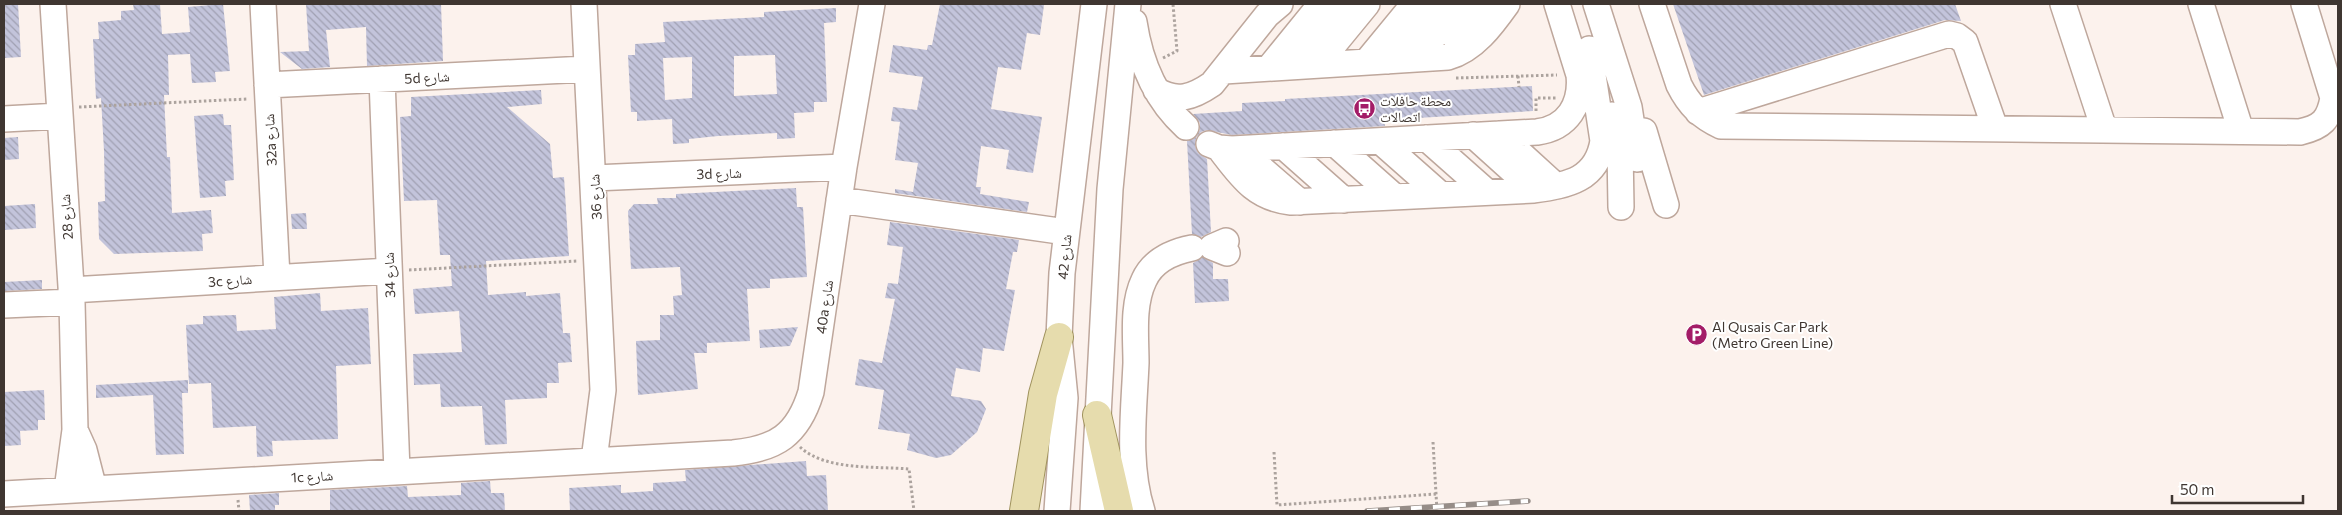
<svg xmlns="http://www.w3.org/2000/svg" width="2342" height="515" viewBox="0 0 2342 515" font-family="Commissioner,'Noto Naskh Arabic',sans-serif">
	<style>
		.building { fill: url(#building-back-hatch); fill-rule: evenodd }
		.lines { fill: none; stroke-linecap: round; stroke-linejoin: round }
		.minor-casing { stroke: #bea79c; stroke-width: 28 }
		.major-casing { stroke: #a0935e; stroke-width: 30 }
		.path { stroke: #aca39e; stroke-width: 3; stroke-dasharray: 2.5 2.5; stroke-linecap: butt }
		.minor { stroke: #fff; stroke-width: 25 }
		.major { stroke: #e6dcad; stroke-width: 28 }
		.rail-casing { stroke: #968d88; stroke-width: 5.5 }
		.rail { stroke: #fff; stroke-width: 4; stroke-dasharray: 11; stroke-linecap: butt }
		.labels { text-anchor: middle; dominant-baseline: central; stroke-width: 4; stroke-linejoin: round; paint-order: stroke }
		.street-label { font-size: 14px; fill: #3f3631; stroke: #fff }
		.poi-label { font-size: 14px; fill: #3f3631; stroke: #fff; text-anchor: start }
	</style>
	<defs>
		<pattern id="building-back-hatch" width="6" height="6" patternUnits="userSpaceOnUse" patternTransform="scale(1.25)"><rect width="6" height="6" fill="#c3c4db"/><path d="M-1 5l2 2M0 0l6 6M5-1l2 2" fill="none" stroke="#a0a0b2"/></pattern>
	</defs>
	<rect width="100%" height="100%" fill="#fcf2ed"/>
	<!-- building -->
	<path class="building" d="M4,4H18L21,57L4,58Z
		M133,4H160L162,34L190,32L188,7L223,4L230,71L215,72L216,82L192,83L190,54L168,55L169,95H164L167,157H170L172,213L211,210L213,233L202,234L203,251L114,254L99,239L98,202L105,201L104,151L101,98L96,99L93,39H99L98,22L121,20V11L134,10Z
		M306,4H441L443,61L367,66L366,27L326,30L330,67L302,69L280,52L309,51Z
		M940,4L1044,5L1040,35L1027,33L1021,70L998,67L991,109L1042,117L1033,173L1006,169L1009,150L981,146L976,187H981L980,194L1029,202L1027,212L895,193V189L913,192L918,163L895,160L900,122L891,121L893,107L917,110L923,77L889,72L893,45L927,50L928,45H932Z
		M1673,4H1955L1961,21L1945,20L1704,95Z
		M836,8V22L824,23L827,102H814V112L794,113L795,138L777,139V133L718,136L689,139V143L673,144L672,119L637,121V112H631L628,55H635V44L665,42L663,22L764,17V12ZM775,55L777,94L734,96V56ZM692,57V98L665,100L663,58Z
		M1532,86L1533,111L1384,120L1385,126L1232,135L1207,130L1201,132L1196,138L1195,146L1198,153L1207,159L1211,232L1201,237L1192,234L1187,141L1196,137L1200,130V123L1193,114L1242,111V103L1285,101V99Z
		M541,90L542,104L507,107L550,144L553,178L564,177L569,256L486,261L488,295L526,292V296L560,293L563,333H570L572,362L558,363L559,383H547V398L505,400L507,444L485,445L482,406L441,407L440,384L414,385L413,354L462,352L459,311L415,314L413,289L452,286L450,255H440L437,200L404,201L400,117L411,116V97Z
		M223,114L224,125H231L234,180L225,181L226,196L200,198L194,116Z
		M18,137L19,159L4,160V138Z
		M796,188L797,207H803L807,277L770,279V288L747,289L750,341L707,343V353H694L698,389L638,395L636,341L660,340V315H674L673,296L682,295L680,267L631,269L628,211L634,204H658L657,198H676V194Z
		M35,204L36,228L4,230V206Z
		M306,213L307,229H292L291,214Z
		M890,222L1019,240L1017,252H1013L1006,289L1015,290L1004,351L983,348L980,372L956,368L951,396L981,401L986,409L977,432L951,455L936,458L907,450L910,434L878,429L884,390L855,385L859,359L882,363L895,299L885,298L888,283L898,284L903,247L887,245Z
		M1203,257L1213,263V279H1228L1229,301L1195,303L1193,263Z
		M42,280V289L4,291V282Z
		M320,293L321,311L368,308L371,364L336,366L338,439L272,441L273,456L257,457L256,426L213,428L211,383L189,384L186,325L203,324V316L236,315L237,331L276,329L274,297Z
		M798,327L790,346L760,348L759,330Z
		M188,380V393H182L184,454L156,455L153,395L96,398V385Z
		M44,390L45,420H38V430L20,431L21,445L4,446V392Z
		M806,461L807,476L826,475L828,511H570L569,488L621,485V493L653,491V483L686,481L685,470Z
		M490,481L491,493H504L505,511H330V490L407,486L408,497L461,495V483Z
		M279,493V505H275V511H250L249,495Z"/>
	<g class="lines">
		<defs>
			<path id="minor" d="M53,4L72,302L75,430L67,490
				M263,4L277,277
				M584,4L603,390L594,460
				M1596,4L1629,107L1637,159
				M1652,4L1679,85C1689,105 1701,117 1721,126L2300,132C2322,127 2329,120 2333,98L2304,4
				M2063,4L2104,129
				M2201,4L2241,131
				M1134,22C1140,62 1155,99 1186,127
				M1455,37L1482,4
				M1415,59L1461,4
				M1368,60L1414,4
				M1388,61L1439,4
				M1317,65L1367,4
				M1293,66L1345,4
				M1269,68L1321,4
				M1224,71L1448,57C1474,50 1492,25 1507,4
				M382,79L397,471
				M267,85L586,69
				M1156,90C1177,103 1193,97 1212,84L1267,15L1280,4
				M1698,112L1949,34L1957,36L1965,42L1995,128
				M1612,115L1620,149L1621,207
				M4,119L60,116
				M1644,131L1666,205
				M1499,134L1556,186
				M1473,135L1534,190
				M1426,138L1487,192
				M1380,141L1440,194
				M1334,143L1395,197
				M1209,144L1219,148L1232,149L1537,132C1568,128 1582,104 1579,75L1557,4
				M1283,146L1344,200
				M1219,148C1240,175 1254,198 1291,202L1534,190C1568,185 1597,180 1603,141L1589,49
				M1239,149L1300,202
				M594,178L844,167
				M839,200L1066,232
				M1226,241L1212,247L1227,253
				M71,290L389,271
				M4,305L72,302
				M75,430L84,450L94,489
				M4,494L733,453C776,449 798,435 811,392L844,167L872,4
				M1057,511L1065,398L1059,337L1062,273L1094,4
				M1093,511L1110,189L1128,4
				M1142,511C1127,464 1134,411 1136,363C1136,337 1132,305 1144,280C1153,260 1172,252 1192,248"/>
			<path id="major" d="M1097,415L1119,511
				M1024,511L1043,394L1059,337"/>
		</defs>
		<!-- minor casing -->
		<use href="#minor" class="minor-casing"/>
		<!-- major casing -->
		<use href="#major" class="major-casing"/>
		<!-- path -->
		<path class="path" d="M1163,58L1177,51L1173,4
			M1518,76L1519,87
			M1456,78L1557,75
			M79,107L247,99
			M1536,111V98H1556
			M409,270L578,261
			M1433,442L1437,511
			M800,447C826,471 876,466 909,469L914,511
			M1274,452L1277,505L1436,494
			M238,500L239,511"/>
		<!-- minor -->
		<use href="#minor" class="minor"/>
		<!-- major -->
		<use href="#major" class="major"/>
		<defs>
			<path id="rail" d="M1367,511L1528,501"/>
		</defs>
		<!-- rail casing -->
		<use href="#rail" class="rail-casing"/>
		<!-- rail -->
		<use href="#rail" class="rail"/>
	</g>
	<!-- icons -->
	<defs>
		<symbol id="bus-disc" viewBox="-11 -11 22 22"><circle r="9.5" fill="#a31c67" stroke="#fff"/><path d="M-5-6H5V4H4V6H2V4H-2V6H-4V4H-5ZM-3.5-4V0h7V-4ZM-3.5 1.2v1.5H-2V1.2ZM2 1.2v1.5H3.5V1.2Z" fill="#fff"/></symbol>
		<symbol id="parking-disc" viewBox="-11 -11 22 22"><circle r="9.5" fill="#a31c67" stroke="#fff"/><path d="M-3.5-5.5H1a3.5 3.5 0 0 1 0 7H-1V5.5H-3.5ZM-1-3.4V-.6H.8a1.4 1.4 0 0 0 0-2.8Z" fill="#fff"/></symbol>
	</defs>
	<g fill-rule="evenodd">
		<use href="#bus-disc" x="1352" y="96" width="25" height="25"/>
		<use href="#parking-disc" x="1684" y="322" width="25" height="25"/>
	</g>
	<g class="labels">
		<!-- street labels -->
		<g class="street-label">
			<text transform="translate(427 77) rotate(-3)">5d شارع</text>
			<text transform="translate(270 140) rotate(-93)">32a شارع</text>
			<text transform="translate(719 173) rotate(-2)">3d شارع</text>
			<text transform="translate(595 197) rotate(-93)">شارع 36</text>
			<text transform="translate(66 217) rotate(-94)">شارع 28</text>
			<text transform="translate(1064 257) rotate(-85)">شارع 42</text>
			<text transform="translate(389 275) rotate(-92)">شارع 34</text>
			<text transform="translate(230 280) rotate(-4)">3c شارع</text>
			<text transform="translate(824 307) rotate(-82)">40a شارع</text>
			<text transform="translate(312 476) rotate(-3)">1c شارع</text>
		</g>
		<!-- poi labels -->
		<g class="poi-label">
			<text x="1380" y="100">محطة حافلات<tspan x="1380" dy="16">اتصالات</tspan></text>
			<text x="1712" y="326">Al Qusais Car Park<tspan x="1712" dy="16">(Metro Green Line)</tspan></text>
		</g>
	</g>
	<!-- border -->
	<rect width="2342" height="515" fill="none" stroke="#3f3631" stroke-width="10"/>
	<!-- scale -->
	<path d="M2172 495v8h131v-8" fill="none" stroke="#3f3631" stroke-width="2.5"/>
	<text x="2180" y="495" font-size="15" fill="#3f3631" stroke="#ffffff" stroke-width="4" paint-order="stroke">50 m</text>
</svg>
